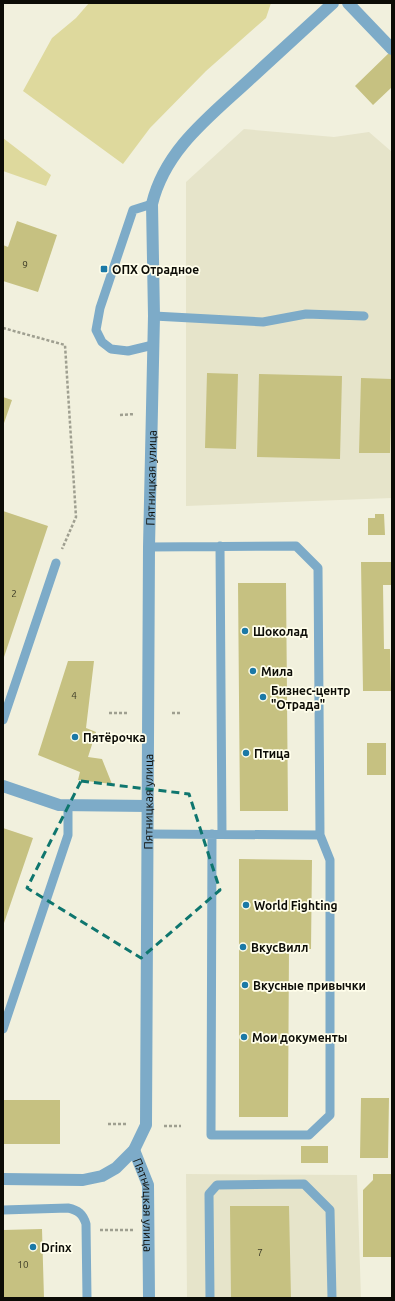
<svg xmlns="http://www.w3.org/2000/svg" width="395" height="1301" viewBox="0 0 395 1301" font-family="Ubuntu,sans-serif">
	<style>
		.built { fill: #e6e4ca }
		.green { fill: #ded99d }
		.building { fill: #c6c181 }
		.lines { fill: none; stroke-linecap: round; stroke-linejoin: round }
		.path { stroke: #9f9f90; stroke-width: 2.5; stroke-dasharray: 3 2; stroke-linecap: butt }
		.service { stroke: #7dabc8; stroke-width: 9 }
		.minor { stroke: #7dabc8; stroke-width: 12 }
		.tertiary { stroke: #7dabc8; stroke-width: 12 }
		.marked { fill: none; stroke: #0f766e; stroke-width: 3; stroke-dasharray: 8 5; stroke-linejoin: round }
		.poi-dot { fill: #1b79a6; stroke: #fffeeb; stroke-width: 1.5 }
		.labels { text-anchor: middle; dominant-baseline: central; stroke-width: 3.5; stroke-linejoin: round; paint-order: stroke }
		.number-label { font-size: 10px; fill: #3a3925 }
		.poi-label { font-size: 12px; font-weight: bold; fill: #0c0c06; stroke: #fffeeb; text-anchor: start }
		.street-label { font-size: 12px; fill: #0c0c06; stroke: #fffeeb }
	</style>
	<rect width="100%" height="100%" fill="#f1f0dd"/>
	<!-- built -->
	<path class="built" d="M244,129L334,137L369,132L392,152V498L186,506V182Z
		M186,1174L357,1175L361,1298H187Z"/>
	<!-- green -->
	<path class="green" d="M89,3H271L266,18L206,71L150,128L123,164L23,91L52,38L76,18Z
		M3,138L51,175L46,186L3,171Z"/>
	<!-- building -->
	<path class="building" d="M392,50V87L373,105L355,86Z
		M17,221L57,235L38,292L3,281V245L8,247Z
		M207,373L238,374L236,449L205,448Z
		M259,374L342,376L340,459L257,457Z
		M361,378L392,379L390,453H359Z
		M3,397L12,400L3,426Z
		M3,511L48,526L3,660Z
		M375,514H384L385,535H368V518H375Z
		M361,562H392V585H383L384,649H390L391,691H363Z
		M238,583H286L288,811H240Z
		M68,661H94L86,728L96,732L88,757L102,759L112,784L78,780L80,772L38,755Z
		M367,743H386V775H367Z
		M3,828L33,838L3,926Z
		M239,859L312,860L311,949H289L288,1117H239Z
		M361,1098H389L388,1158H360Z
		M3,1100H60V1144H3Z
		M301,1146H328V1163H301Z
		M373,1174H392V1257H363V1190L373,1180Z
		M230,1206H289L291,1298H231Z
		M42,1229L44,1298H3V1230Z"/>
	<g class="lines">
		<!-- path -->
		<path class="path" d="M3,328L65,345L76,517L62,549
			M120,415L135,414
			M109,713H129
			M172,713H180
			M108,1124H128
			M164,1126H181
			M100,1230H133"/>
		<!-- service -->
		<path class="service" d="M152,204L133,210L100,308L96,330L102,342L111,349L128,351L153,345
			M154,316L263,322L306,314L364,316
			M220,546L222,834
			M149,547L296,546L318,568L320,835L330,860V1115L309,1135H211L212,834
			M3,720L56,563
			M148,834L320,835
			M3,1029L68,835V805
			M3,1210L68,1208C78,1210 83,1214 86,1224L87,1298
			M210,1298L209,1194L217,1185L304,1184L330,1210L332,1298"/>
		<!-- minor -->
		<g class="minor">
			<path d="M348,3L392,49"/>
			<path d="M3,786L59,805L148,806"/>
			<path id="s1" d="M134,1150L148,1185L149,1298"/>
		</g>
		<!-- tertiary -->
		<path class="tertiary" id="s2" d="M3,1179L83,1180L102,1176L116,1168L134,1150L146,1125L149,547L154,316L152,204C165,150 209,117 248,81C276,55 305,29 333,3"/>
	</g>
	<!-- marked area -->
	<path class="marked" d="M81,781L189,794L220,890L141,958L27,888Z"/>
	<!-- markers -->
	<g class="poi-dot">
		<rect x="100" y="265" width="8" height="8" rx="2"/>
		<circle cx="245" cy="631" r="4"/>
		<circle cx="253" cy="671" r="4"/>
		<circle cx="263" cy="697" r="4"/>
		<circle cx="75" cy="737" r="4"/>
		<circle cx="246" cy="753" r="4"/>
		<circle cx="246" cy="905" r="4"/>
		<circle cx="243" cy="947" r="4"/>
		<circle cx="245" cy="985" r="4"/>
		<circle cx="244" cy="1037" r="4"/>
		<circle cx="33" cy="1247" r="4"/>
	</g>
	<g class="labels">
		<!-- number labels -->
		<g class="number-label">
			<text x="25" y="264">9</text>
			<text x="14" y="593">2</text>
			<text x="74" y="695">4</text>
			<text x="260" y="1252">7</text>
			<text x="23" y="1264">10</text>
		</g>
		<!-- poi labels -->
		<g class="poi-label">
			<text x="112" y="269">ОПХ Отрадное</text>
			<text x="253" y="631">Шоколад</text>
			<text x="261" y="671">Мила</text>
			<text x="271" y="690">Бизнес-центр<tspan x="271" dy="14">"Отрада"</tspan></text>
			<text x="83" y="737">Пятёрочка</text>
			<text x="254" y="753">Птица</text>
			<text x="254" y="905">World Fighting</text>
			<text x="251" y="947">ВкусВилл</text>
			<text x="253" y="985">Вкусные привычки</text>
			<text x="252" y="1037">Мои документы</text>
			<text x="41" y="1247">Drinx</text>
		</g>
		<!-- street labels -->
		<g class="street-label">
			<text stroke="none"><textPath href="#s2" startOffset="816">Пятницкая улица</textPath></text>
			<text stroke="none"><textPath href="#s2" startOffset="492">Пятницкая улица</textPath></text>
			<text stroke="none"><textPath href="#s1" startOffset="57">Пятницкая улица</textPath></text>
		</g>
	</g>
	<!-- border -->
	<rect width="395" height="1301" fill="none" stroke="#0c0c06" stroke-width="8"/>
</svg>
